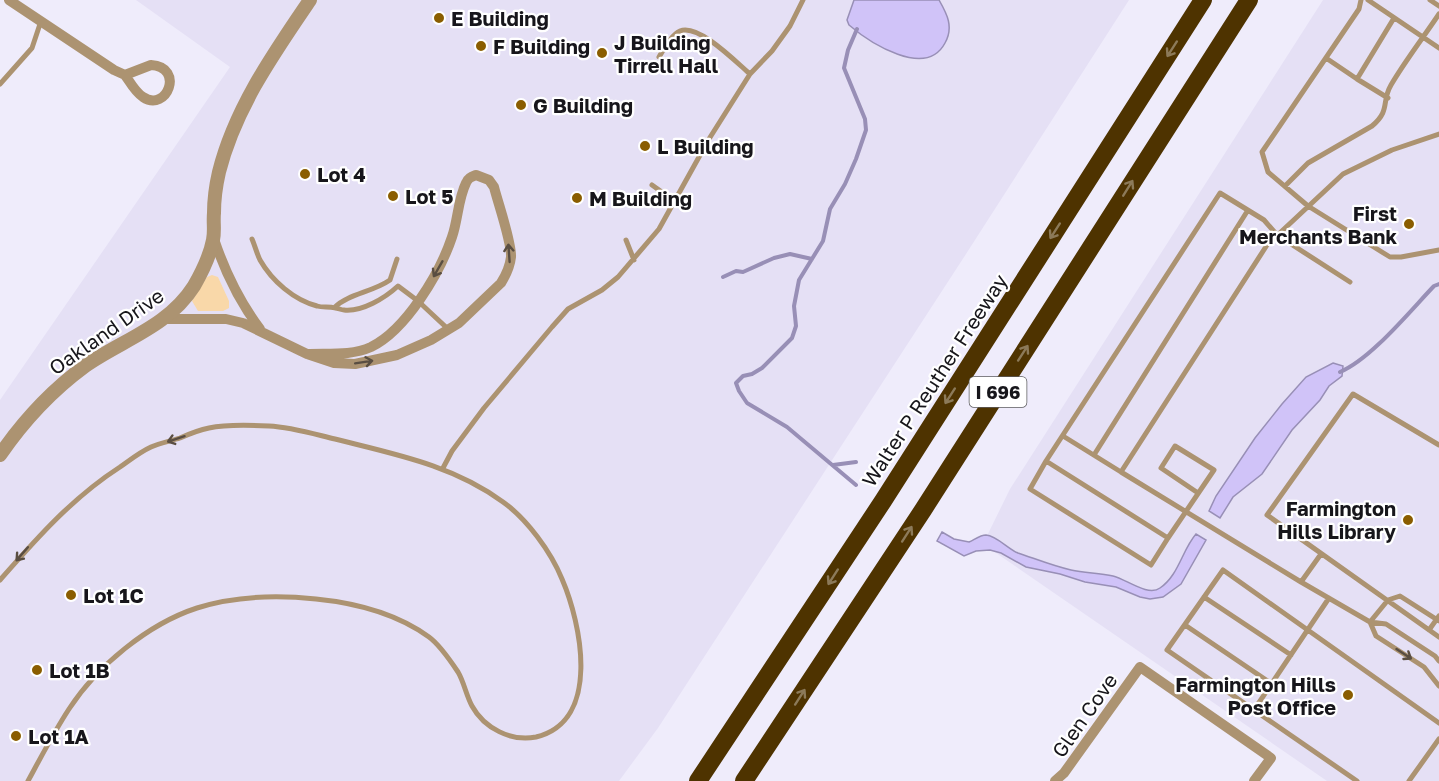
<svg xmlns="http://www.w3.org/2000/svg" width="1439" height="781" viewBox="0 0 1439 781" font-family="'Golos Text',sans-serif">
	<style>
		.built { fill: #e5e0f5 }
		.green { fill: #f9d8a9 }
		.water { fill: #d0c3f8; stroke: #988fb6; stroke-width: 1.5 }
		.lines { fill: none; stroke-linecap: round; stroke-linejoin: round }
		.stream { stroke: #988fb6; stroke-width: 4 }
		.service { stroke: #ac9371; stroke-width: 5 }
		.minor { stroke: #ac9371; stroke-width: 10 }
		.tertiary { stroke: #ac9371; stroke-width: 14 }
		.motorway { stroke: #4e3300; stroke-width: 18 }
		.oneway { stroke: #8c7a59 }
		.oneway2 { stroke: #5a4e42 }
		.poi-dot { fill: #8a5d00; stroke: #fff; stroke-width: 2 }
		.labels { text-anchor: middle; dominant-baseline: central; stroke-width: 4.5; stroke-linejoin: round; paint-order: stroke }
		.shield { fill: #fff; stroke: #5d5c5f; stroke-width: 1.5 }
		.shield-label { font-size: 18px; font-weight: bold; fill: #17161b }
		.poi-label { font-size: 20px; font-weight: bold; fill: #17161b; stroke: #fff; text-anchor: start }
		.street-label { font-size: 20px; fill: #17161b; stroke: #fff }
	</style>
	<rect width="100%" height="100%" fill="#efecfb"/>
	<!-- built -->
	<path class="built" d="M136,0H1129L966,254L658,728L619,781H0V400L230,67Z
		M1323,0H1439V781H1327L983,544L1010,489Z"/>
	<!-- green -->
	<path class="green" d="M212,275L218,277L229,301V308L223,311H198L192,301L207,277Z"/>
	<!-- water -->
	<path class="water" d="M854,0H939C947,14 954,27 945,43C926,79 870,43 849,25L847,20Z
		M1333,363L1343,366L1342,376L1329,386L1320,400L1292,430L1262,474L1233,497L1220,518L1209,511L1216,496L1255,438L1282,404L1306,377Z
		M942,532L954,539L969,542C974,540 980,535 986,535C997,536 1008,549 1018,553C1036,559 1053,566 1071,570C1085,573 1099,573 1113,576C1126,579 1148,597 1160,588C1179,575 1182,550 1196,534L1206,540L1181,584L1163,597L1150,599L1140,597L1116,587L1085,582L1060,574L1026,567L1001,553L990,550L976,551L964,556L937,541Z"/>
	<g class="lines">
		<!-- stream -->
		<path class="stream" d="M723,277L736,271L743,272L774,258L790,254L812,259
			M1340,372C1371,359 1410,311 1434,286L1439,284
			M833,465L856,462
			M856,485L787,427L747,403L739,391L736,383L743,376L752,374L762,368L792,338L796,326L794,306L799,280L823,241L830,209L845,184L856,159L866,130L865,119L844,68L848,50L857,29"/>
		<!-- service -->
		<path class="service" d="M1361,0L1359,9L1262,152L1268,172L1308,206L1390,257H1401L1439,250
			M1368,0L1439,48
			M1430,0L1439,6
			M659,57C664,49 671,35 680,31C698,23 736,62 750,74
			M1326,58L1357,79
			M0,84L32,48L41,21
			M1388,98L1357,79L1394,18
			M1439,134L1392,150L1343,174L1267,245L1121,472L1301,582L1370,622L1386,624L1435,656L1439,661
			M652,185L673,200
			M1285,186L1308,163L1372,126C1391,110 1381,102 1391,85C1405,61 1423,38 1439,14
			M252,239C255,246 257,254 260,260C272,281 294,300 317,306C323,308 329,306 335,308C338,308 341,310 344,310C362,312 385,298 398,286L418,301L448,329
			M626,240L634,260
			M335,307C348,294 373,292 390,280L397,259
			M1063,436L1121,472
			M1439,445L1353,394L1267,515L1439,637
			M1094,455L1248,210
			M1046,461L1030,489L1151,565L1168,538
			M443,468L452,451L484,408L552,327L568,309L602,290L618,277L659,229L709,139L750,74L772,51L790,26L803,0
			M1198,493L1161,468L1175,446L1214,470L1168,538L1046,461L1220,193L1264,220L1277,235L1350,282
			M0,580C37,538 72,498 120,467C130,460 140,452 151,447C160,443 171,441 180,438C189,434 199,430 209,428C227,424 250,425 269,426C291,427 314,434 335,439C394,454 453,465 503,502C527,519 551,552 562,579C581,623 602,721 536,737C511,742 484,728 472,706C466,695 464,682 458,672C450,660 440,645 429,637C396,613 356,603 316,599C277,595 235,596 197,608C148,624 97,666 69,709C54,732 41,757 28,781
			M1301,582L1321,554
			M1204,597L1291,655
			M1370,622L1376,636L1424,667L1439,686
			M1370,622L1388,600L1400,596L1439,621
			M1185,625L1272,684
			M1429,630L1439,616
			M1254,710L1329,598
			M1357,781L1167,650L1223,570L1439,723
			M1409,781L1439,739"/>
		<!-- minor -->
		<path class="minor" d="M9,0L114,70L125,75
			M151,65C185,67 167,113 143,97C135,92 130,82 125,75Z
			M214,239C225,272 239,301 260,329
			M163,319H226L243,323L307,354L334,363L355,364L397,355L431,340L459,323L501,283C506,275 510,266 511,257C512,243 498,203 494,187L489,180L476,175C471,177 468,178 466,183C458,199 458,220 452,237C440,273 406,330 371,347C351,356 328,353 307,354
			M1055,781L1064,773L1140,667L1271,758L1254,781"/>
		<!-- tertiary -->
		<path class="tertiary" d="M0,455C24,420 51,391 85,366C122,340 168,327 194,286C202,272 210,256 213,240C215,231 213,222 214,213C214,200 216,185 219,172C235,108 274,53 310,0"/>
		<!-- motorway -->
		<path class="motorway" d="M698,781L883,501L1203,0
			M744,781L923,510L1249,0"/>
	</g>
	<!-- one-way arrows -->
	<defs><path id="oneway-shaft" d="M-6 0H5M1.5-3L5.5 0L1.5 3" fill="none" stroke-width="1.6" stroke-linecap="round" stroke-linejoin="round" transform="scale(1.5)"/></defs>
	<g class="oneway">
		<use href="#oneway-shaft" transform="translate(1172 49) rotate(123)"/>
		<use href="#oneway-shaft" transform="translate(1128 188) rotate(-58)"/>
		<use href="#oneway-shaft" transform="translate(1055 231) rotate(123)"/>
		<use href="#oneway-shaft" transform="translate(1023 353) rotate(-57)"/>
		<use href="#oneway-shaft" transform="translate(950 396) rotate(123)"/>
		<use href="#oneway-shaft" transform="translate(907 534) rotate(-57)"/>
		<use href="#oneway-shaft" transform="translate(833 577) rotate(123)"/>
		<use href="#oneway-shaft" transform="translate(800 697) rotate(-57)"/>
	</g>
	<g class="oneway2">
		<use href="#oneway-shaft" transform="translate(509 253) rotate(-94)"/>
		<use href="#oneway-shaft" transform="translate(438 269) rotate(120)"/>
		<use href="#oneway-shaft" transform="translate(364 362) rotate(-9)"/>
		<use href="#oneway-shaft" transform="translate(176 439) rotate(162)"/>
		<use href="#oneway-shaft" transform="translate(22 554) rotate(131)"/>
		<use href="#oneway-shaft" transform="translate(1404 654) rotate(33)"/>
	</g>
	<!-- markers -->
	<g class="poi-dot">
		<circle cx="439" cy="18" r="6"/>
		<circle cx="481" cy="46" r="6"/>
		<circle cx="602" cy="53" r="6"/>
		<circle cx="521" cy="105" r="6"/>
		<circle cx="645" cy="146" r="6"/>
		<circle cx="305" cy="174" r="6"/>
		<circle cx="393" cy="196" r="6"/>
		<circle cx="577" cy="198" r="6"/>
		<circle cx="1409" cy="224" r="6"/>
		<circle cx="1408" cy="520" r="6"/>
		<circle cx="71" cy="595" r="6"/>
		<circle cx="37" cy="670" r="6"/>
		<circle cx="1348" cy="695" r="6"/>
		<circle cx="16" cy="736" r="6"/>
	</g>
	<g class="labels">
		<!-- shield labels -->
		<rect class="shield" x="969.5" y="377" width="57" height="30" rx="4.5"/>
		<g class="shield-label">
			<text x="998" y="392">I 696</text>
		</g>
		<!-- poi labels -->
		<g class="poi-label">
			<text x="451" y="18">E Building</text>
			<text x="614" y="42">J Building<tspan x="614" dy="23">Tirrell Hall</tspan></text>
			<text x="493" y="46">F Building</text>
			<text x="533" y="105">G Building</text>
			<text x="657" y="146">L Building</text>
			<text x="317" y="174">Lot 4</text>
			<text x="405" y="196">Lot 5</text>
			<text x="589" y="198">M Building</text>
			<text x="1397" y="213" text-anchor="end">First<tspan x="1397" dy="23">Merchants Bank</tspan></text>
			<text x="1396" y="508" text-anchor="end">Farmington<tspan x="1396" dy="23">Hills Library</tspan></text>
			<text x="83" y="595">Lot 1C</text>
			<text x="49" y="670">Lot 1B</text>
			<text x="1336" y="684" text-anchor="end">Farmington Hills<tspan x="1336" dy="23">Post Office</tspan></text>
			<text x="28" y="736">Lot 1A</text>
		</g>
		<!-- street labels -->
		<g class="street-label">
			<text transform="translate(106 331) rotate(-35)">Oakland Drive</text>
			<text transform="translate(934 380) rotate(-57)">Walter P Reuther Freeway</text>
			<text transform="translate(1084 715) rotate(-55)">Glen Cove</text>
		</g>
	</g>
</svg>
